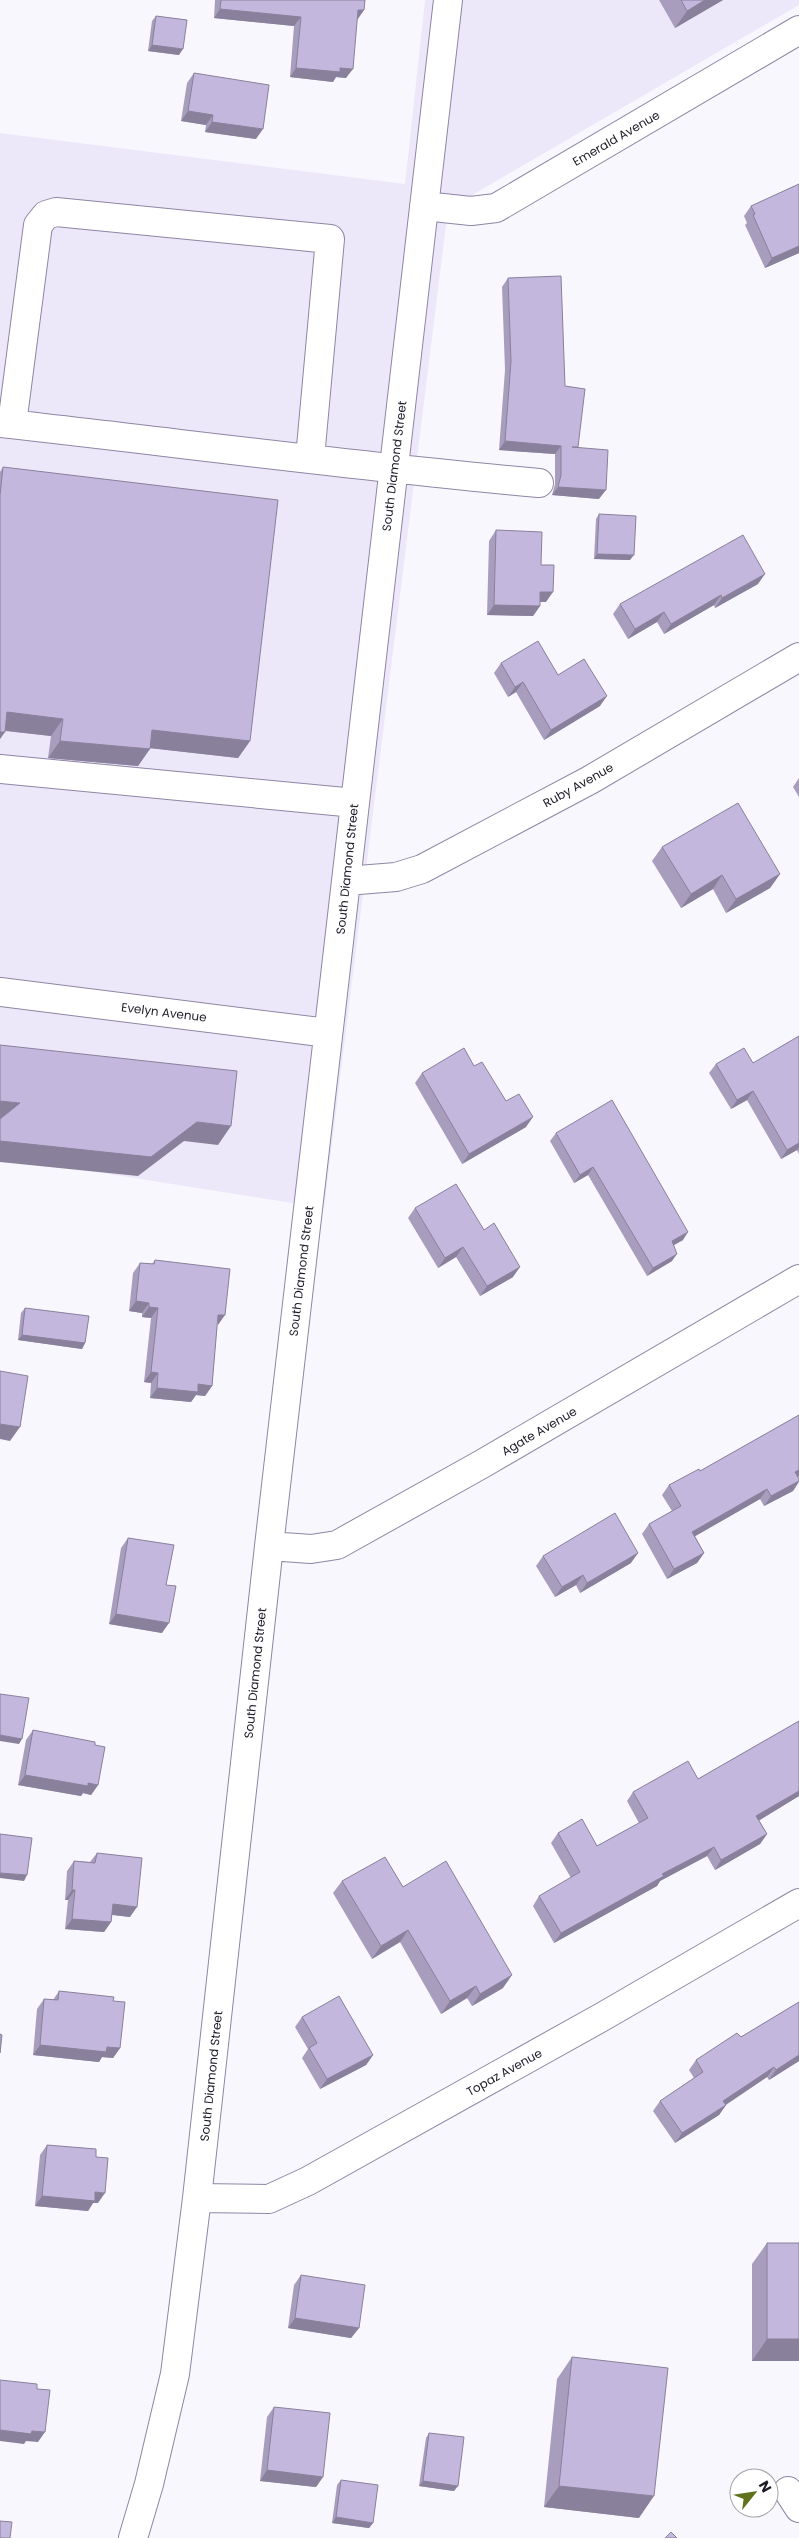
<svg xmlns="http://www.w3.org/2000/svg" width="799" height="2538" viewBox="0 0 799 2538" font-family="Poppins,sans-serif">
	<style>
		.built { fill: #ede8f9 }
		.lines { fill: none; stroke-linecap: round; stroke-linejoin: round }
		.minor-casing { stroke: #8f85a4; stroke-width: 30 }
		.minor { stroke: #fff; stroke-width: 28 }
		.wall { fill: #a99dbe }
		.shaded-wall { fill: #89809b }
		.building { fill: #c4b7dd; stroke: #89809b }
		.labels { text-anchor: middle; dominant-baseline: central; stroke-width: 4.5; stroke-linejoin: round; paint-order: stroke }
		.street-label { font-size: 12px; fill: #1d1925; stroke: #fff }
	</style>
	<rect width="100%" height="100%" fill="#f9f7fe"/>
	<!-- built -->
	<path class="built" d="M425,0H799V5L448,209L324,1208L0,1157V133L405,184Z"/>
	<g class="lines">
		<defs>
			<path id="minor" d="M424,206L471,211L496,208L799,30
				M0,423C180,443 359,467 539,483
				M12,424L38,225L46,215L56,212L330,239L310,458
				M0,769L355,803
				M346,881L396,877L422,869L590,780L799,657
				M0,992L328,1033
				M269,1546L311,1549L337,1545L482,1464L799,1279
				M197,2198L269,2199L308,2181L602,2017L799,1903
				M788,2491L799,2508
				M133,2538L149,2484L175,2374L197,2198L269,1546L448,0"/>
		</defs>
		<!-- minor casing -->
		<use href="#minor" class="minor-casing"/>
		<!-- minor -->
		<use href="#minor" class="minor"/>
	</g>
	<!-- wall -->
	<path class="wall" d="M215,0H365L364,10L357,20L346,78L336,77L333,82L290,77L294,26L214,18Z
		M659,0H723L675,28Z
		M156,16L179,55L148,51L152,21Z
		M194,73L256,139L205,132L206,125L181,121L187,83Z
		M799,184V253L765,268L745,225L747,223L744,216L751,206Z
		M508,278L565,386L578,447L599,499L552,495L555,484V454L499,450L505,370L502,287Z
		M3,467L250,741L238,758L150,748L138,766L48,758L51,736L5,731L0,739V472Z
		M599,514L630,560L594,559L596,519Z
		M496,530L541,565L546,602H540V606L533,616L487,615L489,541Z
		M758,584L715,608L714,605L664,634L657,622L628,639L613,614L620,604Z
		M501,663L558,675L600,706L544,740L516,692L508,697L494,673Z
		M799,778V797L793,787Z
		M662,847L780,874L770,888L726,913L713,889L681,908L652,861Z
		M799,1036V1154L797,1150L781,1159L747,1100L731,1109L709,1073L716,1064L753,1063Z
		M474,1066L506,1101L526,1127L462,1164L415,1083L422,1073Z
		M556,1133L683,1240L674,1245L672,1261L647,1276L588,1175L574,1183L550,1141Z
		M415,1208L484,1230L513,1277L480,1296L456,1257L438,1268L408,1218Z
		M155,1260L217,1325L212,1386L205,1396L196,1395L191,1402L150,1398L151,1383L144,1382L151,1318L142,1317V1313L129,1311L133,1273L140,1263L152,1264Z
		M25,1308L85,1343L82,1349L18,1340L21,1313Z
		M799,1415V1476L798,1477L799,1482L793,1491L764,1506L760,1499L695,1536L704,1553L697,1563L667,1579L642,1534L649,1524L672,1511L662,1495L669,1485L700,1471Z
		M128,1538L166,1585L162,1633L109,1624L121,1548Z
		M543,1556L631,1563L580,1593L576,1585L555,1597L536,1566Z
		M799,1721V1796L759,1820L767,1834L760,1844L715,1870L707,1856L660,1881L657,1886L554,1943L533,1906L539,1896L571,1878L551,1843L558,1833L597,1846L639,1823L627,1801L633,1792L698,1779Z
		M33,1730L95,1745L98,1785L91,1795L83,1793L81,1796L18,1785L26,1740Z
		M97,1853L130,1917L112,1915L111,1922L104,1932L65,1929L68,1900H65L67,1871L74,1861L90,1862Z
		M342,1881L403,1887L503,1988L472,2006L467,1998L441,2014L400,1942L372,1959L333,1893Z
		M59,1991L113,2001L120,2048L113,2058L102,2057L99,2062L33,2055L37,2009L44,1999L53,2000Z
		M799,2002V2061L769,2080L767,2077L726,2105L719,2115L675,2143L653,2111L660,2101L694,2078L689,2070L696,2060L741,2037Z
		M302,2017L373,2055L366,2065L320,2089L302,2058L308,2049L295,2027Z
		M47,2145L96,2157L98,2203H93L88,2211L35,2206L40,2155Z
		M767,2243L799,2361H752V2264Z
		M301,2275L359,2328L351,2338L288,2328L294,2285Z
		M572,2357L639,2518L544,2507L557,2379Z
		M274,2407L323,2477L316,2487L260,2481L267,2417Z
		M429,2433L454,2491L419,2486L426,2438Z
		M341,2480L373,2523L369,2528L332,2523L337,2485Z"/>
	<!-- shaded-wall -->
	<path class="shaded-wall" d="M705,0H723L675,28L687,11Z
		M220,9L301,17L294,26L214,18Z
		M358,10H364L357,20Z
		M152,45L183,49L179,55L148,51Z
		M296,68H340L353,69L346,78L336,77L333,82L290,77Z
		M188,111L213,115L206,125L181,121Z
		M212,122L263,129L256,139L205,132Z
		M799,246V253L765,268L772,258Z
		M505,441L561,446L555,454L499,450Z
		M558,487L606,490L599,499L552,495Z
		M597,554L634,555L630,560L594,559Z
		M765,574L758,584L715,608L722,598Z
		M540,592H553L546,602H533Z
		M721,595L714,605L664,634L671,624Z
		M494,605L540,606L533,616L487,615Z
		M664,612L657,622L628,639L635,629Z
		M523,682L516,692L508,697L515,687Z
		M607,696L600,706L544,740L551,730Z
		M7,712L63,719L51,736L0,730Z
		M152,730L250,741L238,758L140,747Z
		M0,732H5L0,739Z
		M60,741L150,749L138,766L48,758Z
		M780,874L770,888L726,913L736,899Z
		M722,875L713,889L681,908L691,894Z
		M753,1091L747,1100L731,1109L737,1100Z
		M0,1101L20,1103L0,1121Z
		M533,1117L526,1127L462,1164L469,1154Z
		M197,1122L231,1126L218,1145L184,1141L138,1176L0,1162V1141Z
		M799,1143V1147L797,1150L781,1159L787,1150Z
		M593,1167L588,1175L574,1183L580,1175Z
		M688,1232L683,1240L667,1249L672,1241Z
		M463,1247L456,1257L438,1268L445,1258Z
		M677,1254L672,1261L647,1276L653,1268Z
		M520,1267L513,1277L480,1296L487,1286Z
		M136,1301L149,1303L142,1313L129,1311Z
		M149,1307L158,1308L151,1318L142,1317Z
		M218,1315H225L218,1325Z
		M22,1335L85,1343L82,1349L18,1340Z
		M151,1372L158,1373L151,1383L144,1382Z
		M198,1384L212,1386L205,1396L196,1395L191,1402L150,1398L157,1388Z
		M0,1424L20,1427L10,1441L0,1439Z
		M799,1470V1476L788,1482L795,1472Z
		M799,1481L793,1491L764,1506L771,1496Z
		M767,1489L760,1499L685,1542L692,1532Z
		M638,1553L631,1563L580,1593L587,1583Z
		M704,1553L697,1563L667,1579L674,1569Z
		M583,1575L576,1585L555,1597L562,1587Z
		M116,1614L169,1623L162,1633L109,1624Z
		M0,1735L22,1739L19,1744L0,1741Z
		M25,1775L88,1783L98,1785L91,1795L83,1793L81,1796L18,1785Z
		M799,1791V1796L750,1826L756,1816Z
		M767,1834L760,1844L715,1870L721,1860Z
		M714,1847L707,1856L660,1881L657,1886L554,1943L561,1933L662,1874Z
		M0,1873L27,1875L24,1881L0,1878Z
		M72,1890H75L68,1900H65Z
		M113,1904L137,1907L130,1917L106,1914Z
		M72,1919L111,1922L104,1932L65,1929Z
		M408,1930L400,1942L372,1959L381,1946Z
		M512,1975L503,1988L472,2006L480,1994Z
		M476,1986L467,1998L441,2014L450,2001Z
		M40,2045L107,2047L120,2048L113,2058L102,2057L99,2062L33,2055Z
		M373,2055L366,2065L320,2089L327,2079Z
		M799,2055V2061L769,2080L776,2070Z
		M774,2067L767,2077L716,2111L723,2101Z
		M726,2105L719,2115L675,2143L682,2133Z
		M95,2192L105,2193L98,2203H93L88,2211L35,2206L42,2196Z
		M295,2318L359,2328L351,2338L288,2328Z
		M767,2339H799V2361H752Z
		M0,2430L32,2431L45,2432L38,2442L26,2441L24,2444L0,2441Z
		M267,2470L323,2477L316,2487L260,2481Z
		M423,2481L458,2486L454,2491L419,2486Z
		M559,2486L654,2496L639,2518L544,2507Z
		M336,2517L373,2523L369,2528L332,2523Z"/>
	<!-- building -->
	<path class="building" d="M221,0H365L364,10H358L353,69L340,68V72L296,68L301,17L220,9Z
		M681,0H705L687,11Z
		M156,16L187,20L183,49L152,45Z
		M194,73L269,85L263,129L212,122L213,115L188,111Z
		M799,184V246L772,258L753,215L755,214L751,206Z
		M561,276L565,386L585,389L578,447H572L608,450L606,490L558,487L561,475V446L505,441L511,361L508,278Z
		M3,467L278,500L250,741L152,730L150,749L60,741L63,719L7,712L5,732H0V495Z
		M599,514L636,516L634,555L597,554Z
		M496,530L542,532L541,565H554L553,592H540V606L494,605Z
		M743,535L765,574L722,598L721,595L671,624L664,612L635,629L620,604Z
		M538,641L558,675L584,659L607,696L551,730L523,682L515,687L501,663Z
		M738,803L780,874L736,899L722,875L691,894L662,847Z
		M799,1036V1143L787,1150L753,1091L737,1100L716,1064L744,1048L753,1063Z
		M0,1045L237,1071L231,1126L197,1122L151,1157L0,1141V1119L20,1103L0,1101Z
		M464,1048L474,1066L482,1062L506,1101L519,1094L533,1117L469,1154L422,1073Z
		M612,1100L688,1232L672,1241L677,1254L653,1268L593,1167L580,1175L556,1133Z
		M456,1184L484,1230L494,1223L520,1267L487,1286L463,1247L445,1258L415,1208Z
		M155,1260L230,1269L225,1315H218L212,1386L198,1384V1392L157,1388L158,1373L151,1372L158,1308L149,1307V1303L136,1301L140,1263L154,1264Z
		M25,1308L89,1316L85,1343L22,1335Z
		M0,1371L28,1376L20,1427L0,1424Z
		M799,1415V1470L795,1472L799,1479V1481L771,1496L767,1489L692,1532L704,1553L674,1569L649,1524L681,1506L669,1485L699,1469L700,1471Z
		M615,1513L638,1553L587,1583L583,1575L562,1587L543,1556Z
		M128,1538L174,1545L166,1585L176,1586L169,1623L116,1614Z
		M0,1694L29,1698L22,1739L0,1735Z
		M799,1721V1791L756,1816L767,1834L721,1860L714,1847L662,1874L664,1876L561,1933L539,1896L580,1872L558,1833L582,1819L597,1846L648,1818L633,1792L688,1761L698,1779Z
		M33,1730L95,1742V1745L105,1747L98,1785L88,1783V1786L25,1775Z
		M0,1834L32,1838L27,1875L0,1873Z
		M97,1853L142,1858L137,1907L113,1904L111,1922L72,1919L75,1890H72L74,1861L95,1863Z
		M385,1857L403,1887L446,1861L512,1975L480,1994L476,1986L450,2001L408,1930L381,1946L342,1881Z
		M59,1991L114,1997L113,2001L125,2002L120,2048L107,2047L106,2052L40,2045L44,1999L58,2000Z
		M339,1996L373,2055L327,2079L309,2048L317,2043L302,2017Z
		M799,2002V2055L776,2070L774,2067L723,2101L726,2105L682,2133L660,2101L703,2072L696,2060L737,2033L741,2037Z
		M0,2034L2,2035L0,2053Z
		M47,2145L96,2149V2157L108,2158L105,2193L95,2192V2201L42,2196Z
		M767,2243H799V2339H767Z
		M301,2275L365,2285L359,2328L295,2318Z
		M572,2357L668,2368L654,2496L559,2486Z
		M0,2380L37,2384V2389L50,2390L45,2432L32,2431L31,2434L0,2430Z
		M274,2407L330,2413L323,2477L267,2470Z
		M429,2433L464,2437L458,2486L423,2481Z
		M341,2480L378,2485L373,2523L336,2517Z
		M0,2521L12,2522L10,2538H0Z
		M671,2532L677,2538H665Z"/>
	<g class="labels">
		<!-- street labels -->
		<g class="street-label">
			<text transform="translate(616 138) rotate(-30)">Emerald Avenue</text>
			<text transform="translate(394 466) rotate(-83)">South Diamond Street</text>
			<text transform="translate(578 785) rotate(-29)">Ruby Avenue</text>
			<text transform="translate(347 869) rotate(-84)">South Diamond Street</text>
			<text transform="translate(164 1012) rotate(7)">Evelyn Avenue</text>
			<text transform="translate(301 1271) rotate(-83)">South Diamond Street</text>
			<text transform="translate(539 1431) rotate(-30)">Agate Avenue</text>
			<text transform="translate(255 1673) rotate(-84)">South Diamond Street</text>
			<text transform="translate(504 2072) rotate(-29)">Topaz Avenue</text>
			<text transform="translate(211 2076) rotate(-84)">South Diamond Street</text>
		</g>
	</g>
	<!-- north arrow -->
	<g transform="translate(754 2493) rotate(60)"><circle r="24" fill="#ffffff" stroke="#a5a3a8"/>
	<path d="M0-4L9 19L0 12L-9 19Z" fill="#61721f"/>
	<text y="-8" font-size="14" font-weight="bold" text-anchor="middle" fill="#1d1925">N</text>
	</g>
</svg>
